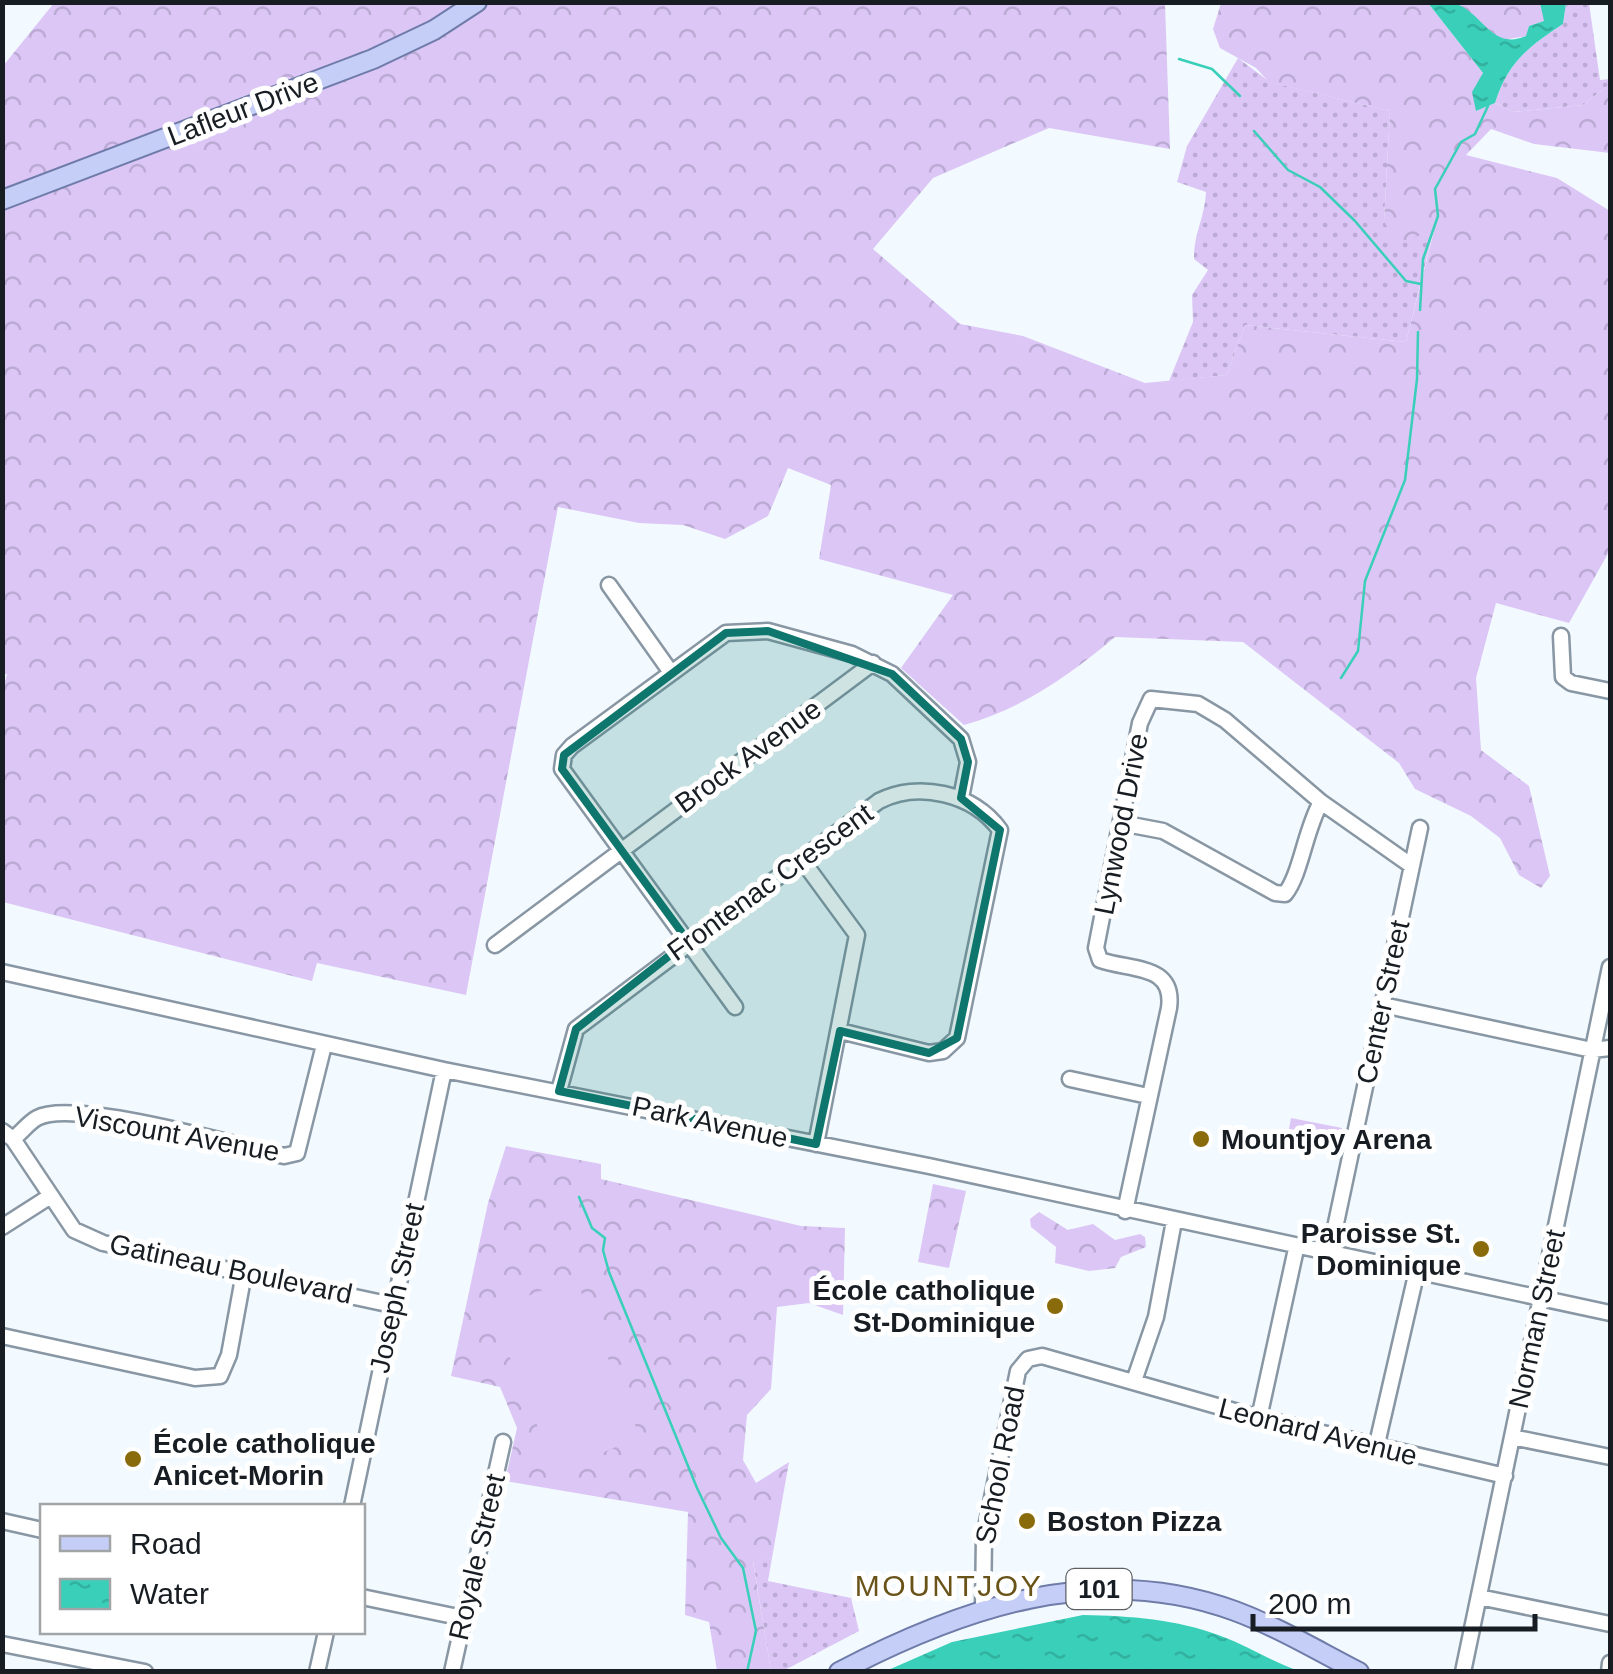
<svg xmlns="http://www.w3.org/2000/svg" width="1613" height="1674" viewBox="0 0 1613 1674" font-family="Arial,sans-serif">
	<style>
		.grass { fill: url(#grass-dots) }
		.forest { fill: url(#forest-crowns) }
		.garden { fill: #dbc6f6 }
		.water { fill: url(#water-ripples) }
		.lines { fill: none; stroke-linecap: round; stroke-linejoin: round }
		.stream { stroke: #39cfb9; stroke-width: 2.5 }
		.minor-casing { stroke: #8897a3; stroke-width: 19 }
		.major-casing { stroke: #6f7ba8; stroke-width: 22 }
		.minor { stroke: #fff; stroke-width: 14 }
		.major { stroke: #c5cef6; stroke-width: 18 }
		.marked { fill: #0f766e; fill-opacity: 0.2; stroke: #0f766e; stroke-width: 8; stroke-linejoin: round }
		.poi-dot { fill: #8a6b0b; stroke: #fff; stroke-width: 4 }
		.labels { text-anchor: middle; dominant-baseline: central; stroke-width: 10; stroke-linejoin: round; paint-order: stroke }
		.shield { fill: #fff; stroke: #5d6164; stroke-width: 2.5 }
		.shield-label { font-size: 25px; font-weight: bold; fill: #171d22 }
		.street-label { font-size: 28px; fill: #171d22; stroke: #fff }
		.poi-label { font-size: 28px; font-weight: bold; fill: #171d22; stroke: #fff; text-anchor: start }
		.neighbourhood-label { font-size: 30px; letter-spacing: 2.5px; fill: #695319; stroke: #fff }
	</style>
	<defs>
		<pattern id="grass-dots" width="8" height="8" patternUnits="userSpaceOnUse" patternTransform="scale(2.5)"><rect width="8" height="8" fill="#dbc6f6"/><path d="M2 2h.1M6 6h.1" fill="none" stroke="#bbaad3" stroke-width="1.8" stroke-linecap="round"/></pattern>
		<pattern id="forest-crowns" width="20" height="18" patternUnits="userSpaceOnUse" patternTransform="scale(2.5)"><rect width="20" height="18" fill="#dbc6f6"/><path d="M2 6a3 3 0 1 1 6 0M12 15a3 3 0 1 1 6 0" fill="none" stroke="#bbaad3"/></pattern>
		<pattern id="water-ripples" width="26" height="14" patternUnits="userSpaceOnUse" patternTransform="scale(2.5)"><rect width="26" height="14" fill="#39cfb9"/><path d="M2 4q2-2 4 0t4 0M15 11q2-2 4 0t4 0" fill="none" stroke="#32b19f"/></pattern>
	</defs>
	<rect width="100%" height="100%" fill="#f3faff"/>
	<!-- grass -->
	<path class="grass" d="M1566,3H1589L1600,80L1610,79V84L1583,105L1513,112L1495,103C1508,62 1528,47 1563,24Z
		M1238,58L1270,82L1390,111L1384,221L1434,229L1406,342L1245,325L1227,375L1169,381L1193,322L1192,295L1208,270L1194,259C1193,236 1205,217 1206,192L1177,182L1187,146Z
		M772,1558L768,1581L851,1598L859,1631L783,1671H771L753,1561Z"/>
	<!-- forest -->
	<path class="forest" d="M1274,2L1428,3L1483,73L1476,111L1495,103L1513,112L1583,105L1610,84V153L1534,144L1491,129L1466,155L1557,178L1610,211V550L1569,623L1496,603L1476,678L1481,750L1529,786L1550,876L1541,888L1519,875L1500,838L1471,816L1415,789L1399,763L1243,642L1115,637C1070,675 1022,709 964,725L901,668L953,595L819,559L831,485L788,468L768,516L725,539L683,525L639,523L558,507L466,995L317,963L312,981L3,902L2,694L7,674H2L3,66L54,3H1165L1170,149L1049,128L933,178L873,249L960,324L1023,336L1145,383L1227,375L1245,325L1406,342L1434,231L1396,243L1384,221L1390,111L1269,82L1256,68L1220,48L1213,29L1221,3Z
		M1454,3H1540L1545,21L1529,26L1527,36L1502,40Z
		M506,1146L601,1164V1179L801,1226L845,1228L843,1315L809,1303L777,1307L771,1389L747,1415L743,1460L756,1483L789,1462L772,1558L753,1562L771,1671H717L709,1622L685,1615L688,1512L505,1481L517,1428L500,1387L451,1376L488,1203Z
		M933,1184L966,1191L949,1268L918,1262Z
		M1039,1212L1068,1230L1093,1224L1115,1240L1140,1234L1145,1237L1146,1247L1121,1257L1115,1268L1089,1271L1055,1263L1056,1247L1031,1227L1030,1219Z"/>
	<!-- garden -->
	<path class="garden" d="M1291,1118L1342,1128L1337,1149L1287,1139Z
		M575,1277L640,1437L556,1472L491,1311Z"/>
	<!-- water -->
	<path class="water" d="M1428,3C1435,3 1447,1 1454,3C1483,12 1491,51 1526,36L1529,26L1544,21L1540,3H1566L1563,24C1528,47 1508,62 1495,103L1476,111L1472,92L1483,73Z
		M1083,1615C1131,1616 1176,1619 1221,1636C1248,1646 1272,1662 1299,1671H886L952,1642Z"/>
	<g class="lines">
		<!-- stream -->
		<path class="stream" d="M1179,59L1212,69L1240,96
			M1254,131L1288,170L1320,187L1355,221L1406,281L1421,284
			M1420,310L1423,259L1438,216L1435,189L1461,142L1475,134L1488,106
			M1341,678L1358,651L1365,581L1405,480L1417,379L1418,332
			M579,1197L592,1228L605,1238L603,1250L609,1272L697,1488L721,1538L743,1568L756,1631L747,1672"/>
		<defs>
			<path id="minor" d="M609,585L670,671
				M1561,636L1563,677L1571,683L1610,691
				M1121,823L1163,831L1275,893L1285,894C1301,874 1305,830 1321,802
				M802,860L857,935L816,1144
				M495,945L873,663
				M2,972L444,1070L929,1166L1610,1313
				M1383,1005L1592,1050L1610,1048
				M735,1007L562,769L564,755L572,746L726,633L768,631L852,654L892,674L961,739L968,762L961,798
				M1070,1079L1148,1096
				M559,1091L576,1029L879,801C918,781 973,793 1000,830L957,1038L943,1051L929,1053L840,1031
				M2,1131L13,1139L74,1230L103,1243L392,1305
				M13,1139C21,1133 28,1123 37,1118C73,1098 238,1146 284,1156L297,1153L324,1045
				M1125,1211L1169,1008C1175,964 1132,971 1100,960L1096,948L1140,723L1151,699L1198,704L1225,720L1321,802L1412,866
				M2,1227L49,1197
				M1329,1256L1420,828
				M2,1336L195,1378L220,1376L229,1355L244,1273
				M1134,1381L1156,1317L1174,1221
				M1259,1418L1296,1249
				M1512,1437L1610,1457
				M1376,1448L1416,1275
				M352,1506L444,1070
				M2,1521L42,1530
				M362,1597L463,1618
				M1479,1597L1610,1624
				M983,1608L984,1537L1018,1371L1028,1359L1042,1356L1259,1418L1505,1476
				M2,1644L145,1672
				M317,1672L326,1632
				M452,1672L503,1442
				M1463,1672L1610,967
				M1609,1672L1610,1663"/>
			<path id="major" d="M2,200L373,59L434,30L477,2
				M839,1672C961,1608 1098,1560 1235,1611C1278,1627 1318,1651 1359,1672"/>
		</defs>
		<!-- minor casing -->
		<use href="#minor" class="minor-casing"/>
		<!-- major casing -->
		<use href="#major" class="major-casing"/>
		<!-- minor -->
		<use href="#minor" class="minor"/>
		<!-- major -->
		<use href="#major" class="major"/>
	</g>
	<!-- marked area -->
	<path class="marked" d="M768,631L892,674L961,739L968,762L961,798L1000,830L957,1038L929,1053L840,1031L816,1144L559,1091L576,1029L688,941L562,769L564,755L726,633Z"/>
	<!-- markers -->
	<g class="poi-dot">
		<circle cx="1201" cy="1139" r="10"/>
		<circle cx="1481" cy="1249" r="10"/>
		<circle cx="1055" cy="1306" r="10"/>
		<circle cx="133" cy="1459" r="10"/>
		<circle cx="1027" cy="1521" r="10"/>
	</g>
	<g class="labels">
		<!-- shield labels -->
		<rect class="shield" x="1066.5" y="1569" width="65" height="40" rx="8"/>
		<g class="shield-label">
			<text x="1099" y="1589">101</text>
		</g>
		<!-- street labels -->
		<g class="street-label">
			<text transform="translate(243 109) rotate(-21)">Lafleur Drive</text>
			<text transform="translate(748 756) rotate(-36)">Brock Avenue</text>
			<text transform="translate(1121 824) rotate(-79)">Lynwood Drive</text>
			<text transform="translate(770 882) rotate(-36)">Frontenac Crescent</text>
			<text transform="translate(1383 1002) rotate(-78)">Center Street</text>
			<text transform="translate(710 1122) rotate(12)">Park Avenue</text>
			<text transform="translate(177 1134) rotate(10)">Viscount Avenue</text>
			<text transform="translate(231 1269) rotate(12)">Gatineau Boulevard</text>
			<text transform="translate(397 1288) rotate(-78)">Joseph Street</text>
			<text transform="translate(1537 1319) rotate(-78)">Norman Street</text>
			<text transform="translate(1318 1432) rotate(14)">Leonard Avenue</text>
			<text transform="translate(1000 1465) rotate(-79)">School Road</text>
			<text transform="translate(477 1557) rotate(-77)">Royale Street</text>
		</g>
		<!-- poi labels -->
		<g class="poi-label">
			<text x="1221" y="1139">Mountjoy Arena</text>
			<text x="1461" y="1233" text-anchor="end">Paroisse St.<tspan x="1461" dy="32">Dominique</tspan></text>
			<text x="1035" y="1290" text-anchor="end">École catholique<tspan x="1035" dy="32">St-Dominique</tspan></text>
			<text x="153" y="1443">École catholique<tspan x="153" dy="32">Anicet-Morin</tspan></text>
			<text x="1047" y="1521">Boston Pizza</text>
		</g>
		<!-- neighbourhood labels -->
		<g class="neighbourhood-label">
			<text x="949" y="1585">MOUNTJOY</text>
		</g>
	</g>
	<!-- border -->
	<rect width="1613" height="1674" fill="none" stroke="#171d22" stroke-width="10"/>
	<!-- legend -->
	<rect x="40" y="1504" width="325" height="130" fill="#ffffff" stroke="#a2a5a7" stroke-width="2.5"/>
	<rect x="60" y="1536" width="50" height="15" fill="#c5cef6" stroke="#a2a5a7" stroke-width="2.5"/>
	<text x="130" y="1554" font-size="30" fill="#171d22">Road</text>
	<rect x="60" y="1579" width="50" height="30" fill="url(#water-ripples)" stroke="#a2a5a7" stroke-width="2.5"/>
	<text x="130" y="1604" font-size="30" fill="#171d22">Water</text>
	<!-- scale -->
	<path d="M1253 1614v15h282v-15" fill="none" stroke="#171d22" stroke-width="5"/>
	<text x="1268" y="1614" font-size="30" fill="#171d22" stroke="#ffffff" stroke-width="8" paint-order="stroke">200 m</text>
</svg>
